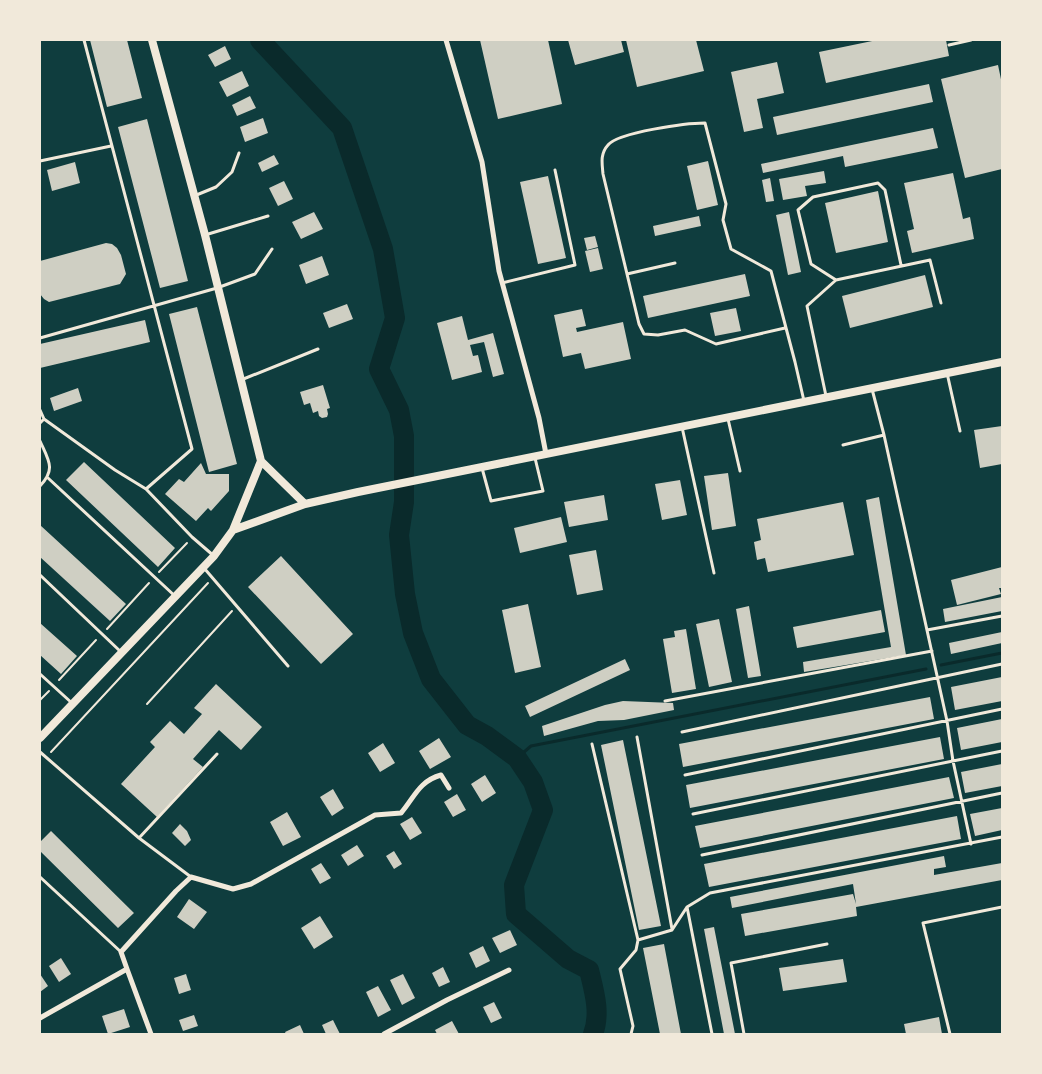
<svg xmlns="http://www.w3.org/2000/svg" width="1042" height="1074" viewBox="0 0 1042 1074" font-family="'Roboto Condensed',sans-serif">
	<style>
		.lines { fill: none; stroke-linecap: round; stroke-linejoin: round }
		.stream { stroke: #0a2a2b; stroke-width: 3 }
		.river { stroke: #0a2a2b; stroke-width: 20 }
		.building { fill: #cfcfc3 }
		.path { stroke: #f1e9da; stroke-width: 2 }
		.service { stroke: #f1e9da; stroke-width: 3 }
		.minor { stroke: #f1e9da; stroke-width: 5 }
		.tertiary { stroke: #f1e9da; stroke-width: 8 }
	</style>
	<rect width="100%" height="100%" fill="#0f3d3e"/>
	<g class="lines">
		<!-- stream -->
		<path class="stream" d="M941,665L1002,653
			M517,758L531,746L926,669"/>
		<!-- river -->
		<path class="river" d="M260,40L342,128L383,249L395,318L379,369L399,410L404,436V502L399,535L405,594L413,633L431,679L467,725L487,736L517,758L533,782L543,810L514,885L516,914L568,959L589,970C594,991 601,1013 593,1034"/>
	</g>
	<!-- building -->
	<path class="building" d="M90,40H127L142,98L107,107Z
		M480,40H548L562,104L498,119Z
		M568,40H621L624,52L575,65Z
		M626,40H696L704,71L637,87Z
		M877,40H946L949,56L826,83L819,52Z
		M225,46L231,59L215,67L208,55Z
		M777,62L784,93L757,99L763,128L744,132L731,72Z
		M998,65L1002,84V169L965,178L941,79Z
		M242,71L249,86L227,97L219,82Z
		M929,84L933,102L777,135L773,117Z
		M250,96L256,108L237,116L232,105Z
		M263,118L268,133L245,142L240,127Z
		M147,119L188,281L160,288L118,127Z
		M933,128L938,148L845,167L843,156L763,173L761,164Z
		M274,155L279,164L262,172L258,163Z
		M708,161L718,205L697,210L687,166Z
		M75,162L80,183L52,191L47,170Z
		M824,171L826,183L805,186L807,196L783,200L779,179Z
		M953,173L963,219L970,217L974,239L912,253L907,231L914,229L904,183Z
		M548,176L566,258L538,264L520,182Z
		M770,178L774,201L766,202L762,180Z
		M284,181L293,199L278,206L269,188Z
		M878,191L888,242L836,253L825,203Z
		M314,212L323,229L301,239L292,222Z
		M789,212L801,272L788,275L776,215Z
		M699,216L701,226L655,236L653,226Z
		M595,236L598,247L587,250L584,238Z
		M106,243L112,244L117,248L121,255L126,274L120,284L49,302L44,299L40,294V261Z
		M598,248L603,269L590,272L585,251Z
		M322,256L329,275L306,284L299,265Z
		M745,274L750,296L648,318L643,296Z
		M925,275L933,307L850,328L842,296Z
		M347,304L353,319L329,328L323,313Z
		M197,307L237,464L209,472L169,314Z
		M736,308L741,331L715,336L710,313Z
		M582,309L586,326L576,328L577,332L623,322L631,359L585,369L581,353L563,357L554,315Z
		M462,316L468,340L493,333L504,374L493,377L484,342L470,345L473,356L478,355L482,372L452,380L437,323Z
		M145,320L150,342L40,368V344Z
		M323,385L330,408L327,409L328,414L327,417L322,418L319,416L318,411L313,413L310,403L304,405L300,392Z
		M78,388L82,401L54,411L50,398Z
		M1002,426V464L980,468L974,430Z
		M84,462L175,548L158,567L66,480Z
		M201,463L206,474H229V491L211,511L208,508L196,521L165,494L179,479L184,482Z
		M728,473L736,526L712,530L704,476Z
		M680,480L687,515L662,520L655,484Z
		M604,495L608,520L569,527L564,502Z
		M879,497L906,655L804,672L803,662L891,647L866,500Z
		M843,502L854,555L768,572L765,558L757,560L754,542L761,540L757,519Z
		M561,517L567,542L520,553L514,528Z
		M40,525L126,604L110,621L40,557Z
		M596,550L603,590L577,595L569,555Z
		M281,556L353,634L321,664L248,587Z
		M1002,567V588H999L1001,594L957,605L951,580Z
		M1002,597V611L945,622L943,609Z
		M528,604L541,667L515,673L502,610Z
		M749,606L761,676L748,678L736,609Z
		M881,610L885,632L797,648L793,627Z
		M719,619L732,682L709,687L696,624Z
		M40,623L77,656L61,674L40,655Z
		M686,629L696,689L672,693L663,639L675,637L674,631Z
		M1002,632V643L951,654L949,643Z
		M625,659L630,670L530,717L525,706Z
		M1002,677V701L955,710L951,687Z
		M216,684L262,727L241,750L219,730L193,759L203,767L157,817L121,784L155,747L150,742L170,721L184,734L202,714L194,708Z
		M930,697L934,719L683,767L679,744Z
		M623,701L673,703L674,710L624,720L598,721L544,736L542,726L605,705Z
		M1002,719V742L961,750L957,728Z
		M940,737L944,759L690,808L686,785Z
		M439,738L451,757L430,769L419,751Z
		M623,740L661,926L639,930L601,745Z
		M383,743L395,763L380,772L368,753Z
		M1002,764V786L965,793L961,772Z
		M485,775L496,793L482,802L471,784Z
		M949,777L954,798L700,848L695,826Z
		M333,789L344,808L332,816L320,797Z
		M457,794L466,810L453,817L444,802Z
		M1002,808V830L975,836L970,814Z
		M287,812L301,837L283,846L270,822Z
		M957,816L961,839L709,887L704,864Z
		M412,817L422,833L410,840L400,824Z
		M180,824L187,831L191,840L185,846L172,833Z
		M51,831L134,913L118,928L40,851V842Z
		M357,845L364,856L348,866L341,855Z
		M394,851L402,864L394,869L386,856Z
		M944,856L946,867L934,869V875L1002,863V880L856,907L857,916L745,936L741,914L853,894L856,904L853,884L732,908L730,897Z
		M321,863L331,878L320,884L311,869Z
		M189,899L207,912L194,929L177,917Z
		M320,916L333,937L314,949L301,928Z
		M714,927L735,1034H724L704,929Z
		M510,930L517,945L500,953L492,938Z
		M664,944L681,1034H660L643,948Z
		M483,946L490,961L476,968L469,953Z
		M61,958L71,974L59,982L49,966Z
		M843,959L847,982L783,991L779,968Z
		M443,967L450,982L439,987L432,973Z
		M40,974L48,986L40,992Z
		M186,974L191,990L179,994L174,978Z
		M403,974L415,998L402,1005L390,980Z
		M378,986L391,1010L378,1017L366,992Z
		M494,1002L502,1018L491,1023L483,1007Z
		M124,1009L130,1027L108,1034L102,1016Z
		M194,1015L198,1026L183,1031L179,1020Z
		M939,1017L942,1034H906L904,1024Z
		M333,1020L340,1034H326L322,1025Z
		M452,1021L459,1034H437L435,1030Z
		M300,1025L304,1034H286L285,1032Z"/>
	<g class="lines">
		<!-- path -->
		<path class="path" d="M159,572L187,543
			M107,629L149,583
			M59,680L96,640
			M40,700L49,691
			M147,704L232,611
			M51,752L208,583"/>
		<!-- service -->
		<path class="service" d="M84,40L192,449L146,489
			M949,45L971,40
			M40,161L111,146
			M194,196L216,187L232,172L239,153
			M205,235L268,216
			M627,274L675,263
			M836,280L811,264L798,210L813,197L878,183L885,190L901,265
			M502,283L575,265L555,170
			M785,328L716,344L685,330L658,335L644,334L639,324L603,174C602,163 600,154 608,145C619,132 687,123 705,123L726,204L723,220L731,249L771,271L795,362L804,401
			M40,338L217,288L255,274L272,249
			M947,373L960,431
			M241,380L318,349
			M826,396L807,306L836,280L930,260L941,303
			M40,410L44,419
			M728,419L740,471
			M40,423L44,419L115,470L146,489L192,537L214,556
			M682,427L714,573
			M884,435L947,721L953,761L971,844
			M40,441C49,461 56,469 40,486
			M843,445L884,435L872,389
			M482,468L491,501L543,491L535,458
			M48,478L176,597
			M204,568L288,666
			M40,575L121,652
			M927,630L1002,616
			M40,674L73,704
			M665,701L932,651
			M682,732L1002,664
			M637,737L672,929
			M592,744L638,940L672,930L687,907L710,893L1002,837
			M40,752L139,838L191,877
			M685,775L1002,709
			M693,814L1002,751
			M139,838L217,754
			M702,855L1002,793
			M40,877L121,952
			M687,907L712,1034
			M631,1034L633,1026L620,969L636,950L638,940
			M744,1034L731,963L827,944
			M950,1034L923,923L1002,907"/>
		<!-- minor -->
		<path class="minor" d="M446,40L482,162L499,271L539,418L546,454
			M127,969L151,1034
			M40,1018L127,969L121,952L176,891L191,877L233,889L251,884L375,815L401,813C414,798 419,781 441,775L449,788
			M384,1034L447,1000L509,970"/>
		<!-- tertiary -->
		<path class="tertiary" d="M152,40L205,235L261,461L233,530
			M261,461L305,504
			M40,738L214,556L233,530L305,504L358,492L1002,362"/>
	</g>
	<!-- border -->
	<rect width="1042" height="1074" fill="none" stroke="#f1e9da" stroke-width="82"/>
</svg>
